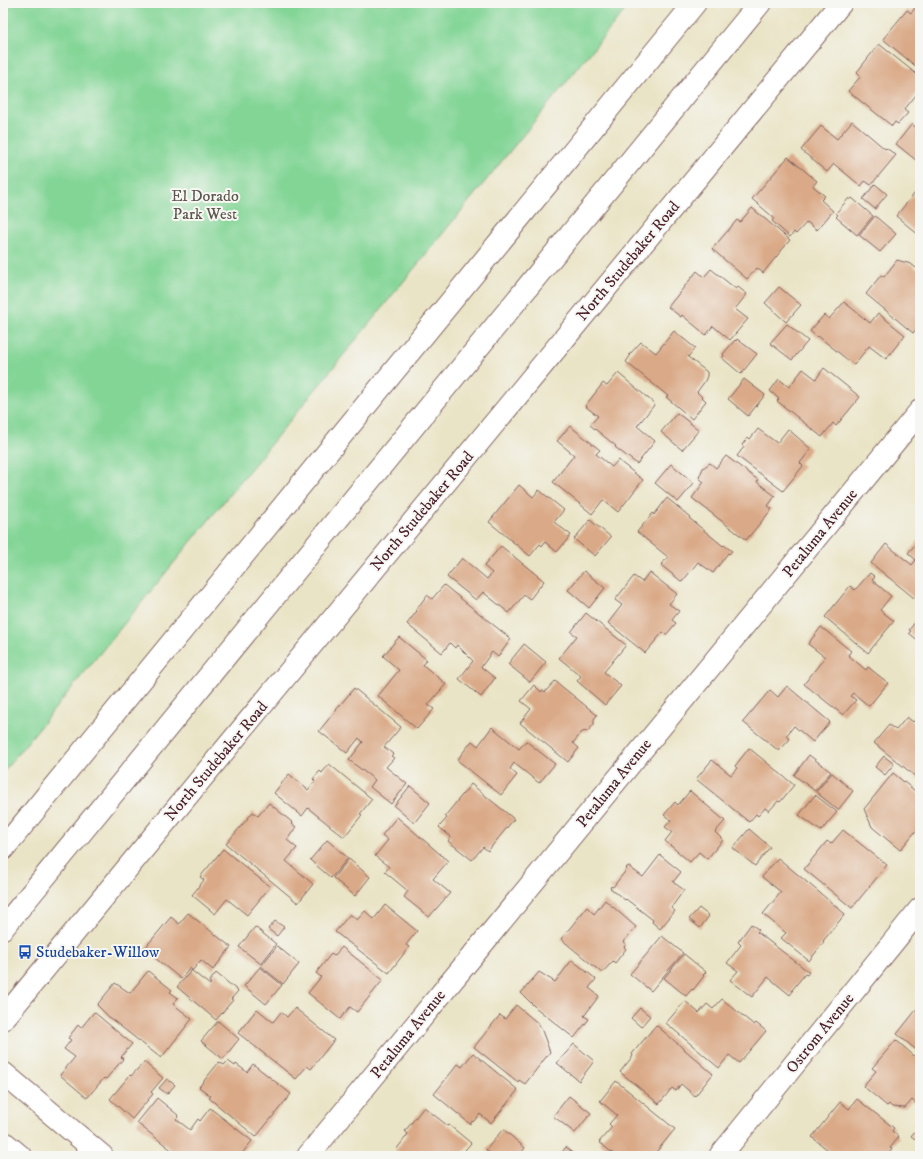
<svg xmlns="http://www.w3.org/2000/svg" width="923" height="1159" viewBox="0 0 923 1159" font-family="'IM FELL DW Pica',serif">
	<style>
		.green { fill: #83d596; stroke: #667a60 }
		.building { fill: #daaa88 }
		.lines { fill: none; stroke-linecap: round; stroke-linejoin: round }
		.street-casing { stroke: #826461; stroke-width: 24 }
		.secondary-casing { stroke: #826461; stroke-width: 24 }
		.primary-casing { stroke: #826461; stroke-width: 24 }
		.street { stroke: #fff; stroke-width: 22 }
		.secondary { stroke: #fff; stroke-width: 22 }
		.primary { stroke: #fff; stroke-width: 22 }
		.labels { text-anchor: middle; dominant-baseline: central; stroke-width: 4; stroke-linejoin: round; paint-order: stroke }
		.park-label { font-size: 16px; fill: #5b564b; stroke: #f6f6f2 }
		.street-label { font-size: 16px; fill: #4a1f2b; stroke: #f6f6f2 }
		.transit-label { font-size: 16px; fill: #164399; stroke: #f6f6f2; text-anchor: start }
	</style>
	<rect width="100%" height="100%" fill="#f6f6f2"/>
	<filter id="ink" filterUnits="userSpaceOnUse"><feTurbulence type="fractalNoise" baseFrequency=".025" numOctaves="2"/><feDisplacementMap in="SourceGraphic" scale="8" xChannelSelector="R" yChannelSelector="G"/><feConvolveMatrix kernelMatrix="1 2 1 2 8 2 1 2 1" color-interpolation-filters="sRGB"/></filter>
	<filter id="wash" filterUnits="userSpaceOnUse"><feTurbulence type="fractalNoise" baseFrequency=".012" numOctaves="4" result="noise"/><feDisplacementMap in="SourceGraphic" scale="16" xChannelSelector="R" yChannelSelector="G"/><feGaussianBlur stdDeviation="0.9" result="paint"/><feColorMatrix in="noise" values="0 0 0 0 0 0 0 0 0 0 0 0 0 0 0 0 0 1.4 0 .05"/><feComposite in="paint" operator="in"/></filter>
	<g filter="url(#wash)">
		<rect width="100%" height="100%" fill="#eae4c6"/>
		<!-- green -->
		<path class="green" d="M3,3H631L3,772Z"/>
		<g id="blocks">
			<!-- building -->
			<path class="building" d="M919,3H920L919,69L883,39L907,10L911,13Z
				M879,44L920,77V90L904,110L908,113L898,124L895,122L892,126L848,91L861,76L857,72Z
				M852,121L885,149L886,148L896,155L871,185L865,181L861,186L834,164L827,172L801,150L821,126L837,139Z
				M912,124L920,131V158L917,161L896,144Z
				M788,157L817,181L813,186L825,196L821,200L833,211L817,230L807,222L796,234L794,232L790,237L772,221L774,218L752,199Z
				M875,184L887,194L875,209L863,199Z
				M919,188L920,189V236L896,216Z
				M849,198L850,200L852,198L873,216L857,235L836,217L838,215L836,213Z
				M752,208L790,240L763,273L757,268L747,279L712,249L737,220L740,222Z
				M875,216L896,234L880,252L859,235Z
				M897,260L911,264L920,271V325L913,333L866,294L881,275L884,277Z
				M711,269L736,289L738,287L747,294L735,309L748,319L730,340L713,326L706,335L682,315L681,317L668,307L697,271L704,277Z
				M779,287L801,305L786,322L765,303Z
				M844,302L870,323L878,313L905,335L886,359L869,346L854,365L818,336L817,337L810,331L824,315L829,319Z
				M787,324L808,341L792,360L770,343Z
				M674,331L695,348L688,357L707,372V376L705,381L697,392L706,401L692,419L666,397L668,396L626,362L630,356L629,355L641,342L656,353Z
				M737,339L757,354L741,374L722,358L724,356L723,354L735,340L736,341Z
				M824,368L860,397L836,426L833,423L822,437L777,401L779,399L770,391L779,379L789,387L803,369L816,379Z
				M618,373L655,404L637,426L655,441L637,464L615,447L616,446L590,425L598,416L585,406L603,383L607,386Z
				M744,379L765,395L748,416L728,399Z
				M677,413L699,430L682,450L661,432Z
				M570,426L600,450L596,454L612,467L618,460L643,480L618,512L603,500L592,514L553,482L574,455L557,441Z
				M758,429L777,443L788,429L811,449L800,463L803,466L783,491L737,456L744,447L742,445L748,437L750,439Z
				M726,456L758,480L757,482L775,496L768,506L772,509L746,540L692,498L704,482L699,478L703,468L710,463L716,468Z
				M671,464L694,483L678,502L655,483Z
				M519,485L533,497L539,490L564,510L554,522L571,535L557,552L545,542L542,546L540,544L530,556L489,522Z
				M667,498L690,517L689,518L723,546L724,545L732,551L729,554L728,553L713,573L698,562L682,582L661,565L668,557L637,532L653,513L654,515Z
				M590,520L611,537L595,556L574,539Z
				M920,539V591L914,598L871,563L886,544L912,565L916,560L908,553Z
				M501,546L544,581L530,599L524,595L509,613L483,592L476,600L447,577L462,558L487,579L492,573L484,566Z
				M584,571L605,588L589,608L568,590Z
				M649,572L677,594L669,604L679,611L672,620L676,623L666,635L663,632L645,653L608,623L622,605L615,600L634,576L642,582Z
				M870,573L875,577L872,580L891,596L880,610L894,621L868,653L825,617L850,586L855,590Z
				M444,585L511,639L498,657L492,652L481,667L495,678L481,697L459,679L473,661L457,645L455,648L450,643L442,653L407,624L417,611L416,610L427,595L432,599Z
				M586,613L626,645L604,672L621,686L605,705L577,681L581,676L559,658L577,636L571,632Z
				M920,616V642L909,633L911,631L909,630Z
				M821,627L851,651L848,655L866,670L868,667L888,683L869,706L853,693L850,696L856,700L843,715L804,684L825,657L808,644Z
				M399,637L427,660L423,665L446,684L428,705L434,709L417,729L378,696L399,670L383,656Z
				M524,644L546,662L530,682L508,664Z
				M555,681L597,715L594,719V724L588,731L582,732L573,743L579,748L568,762L520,723L531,709L521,701L534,685L541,692L542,690L545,692Z
				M787,686L830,722L813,742L794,726L786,736L790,739L779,751L743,722L770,690L778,697Z
				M354,688L401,727L384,747L393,754L391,756L394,758L386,767L407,784L391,804L370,787L375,780L349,760L363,742L359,738L347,753L319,731Z
				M918,716L920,718V780L874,743L889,725L896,730L907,717L913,722Z
				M492,727L519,749L526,741L555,764L539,783L514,763L510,769L517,775L501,795L457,760L472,741L478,746Z
				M749,748L794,785L780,802L778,801L769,811L765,808L758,816L756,814L749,822L696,779L712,760L731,775L737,768L735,766Z
				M809,755L831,772L815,791L794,775Z
				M884,756L894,764L885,775L875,767Z
				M329,764L372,799L360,814L362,815L344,837L308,808L302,816L274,793L289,774L308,790L315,781L313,779L320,771L322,773Z
				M832,773L853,791L838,810L816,792Z
				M893,773L920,795V826L900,850L872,827L864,809Z
				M471,784L514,819L488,851L483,847L472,860L448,841L451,837L439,827L447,818L445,816Z
				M410,786L430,803L414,823L394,806Z
				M690,791L725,821L715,832L723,840L707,859L699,852L690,862L665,841L672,832L665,827L671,820L664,815L675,802L678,805Z
				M815,795L837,812L821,831L799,815Z
				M269,803L293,823L292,824L296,827L287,840L297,848L286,861L313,884L298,903L226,844L253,812L258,816Z
				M397,817L448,861L433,879L450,893L429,917L404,897L408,891L385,872L389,867L375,856L388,840L382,835Z
				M749,829L770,847L755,866L733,848Z
				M843,830L887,865L852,908L804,869L827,841L831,844Z
				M327,840L348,858L331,878L310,860Z
				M223,849L270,887L247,915L227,899L215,914L192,895L204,880L200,877Z
				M660,855L681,872L673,882L684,890L671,908L675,911L660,929L652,922L653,920L626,899L625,900L610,888L611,886L613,887L627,869L626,868L628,866L643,877Z
				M778,858L845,914L823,941L824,942L809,961L781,938L786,933L763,914L781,892L762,877Z
				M349,859L370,877L355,896L333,878Z
				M605,900L636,927L623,942L626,944L624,947L626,949L615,963L613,961L602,973L561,939L587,907L594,914Z
				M385,905L417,931L406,945L409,947L389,973L335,932L350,914L357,920L365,911L374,919Z
				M699,908L709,916L700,928L689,919Z
				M188,913L231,947L213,970L201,960L192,971L210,985L211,983L209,982L216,973L238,991L231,999L233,1000L216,1020L177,987L192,970L190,968L181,979L144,949L171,917L179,924Z
				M275,921L284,927L277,936L268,929Z
				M751,924L759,930L757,932L809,972L807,975L805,974L792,990L793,991L790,995L768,977L752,997L730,980L738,971L727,963L741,945L738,942Z
				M255,927L276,944L261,964L239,947Z
				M662,936L683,953L651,991L630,974Z
				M277,946L299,964L283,984L261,966Z
				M342,947L383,980L357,1012L350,1007L340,1019L308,993L321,977L316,973L331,954L334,956Z
				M684,954L706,972L703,975L704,976L693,990L692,989L686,996L664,978Z
				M572,960L596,979L589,988L599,996L584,1016L589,1019L574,1038L535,1007L521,993L539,972L555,982Z
				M260,967L282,985L266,1004L244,986Z
				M148,971L172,990L170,992L178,998L173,1004L192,1019L161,1058L110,1018L97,1005L115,983L130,993Z
				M722,999L754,1025L756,1023L766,1031L739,1063L729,1055L719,1068L666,1023L685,1001L699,1013L707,1004L713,1009Z
				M516,1005L540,1025L538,1026L541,1028L550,1052L525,1084L519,1080L518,1082L474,1047L500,1015L505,1019Z
				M920,1005V1053L897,1034Z
				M295,1008L334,1040L311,1069L307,1066L296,1079L238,1033L257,1009L273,1022L281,1012L287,1017Z
				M640,1008L650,1016L641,1027L631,1018Z
				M94,1012L132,1044L121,1057L123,1059L106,1079L104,1078L87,1098L60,1075L75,1057L64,1049L71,1040L68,1038L78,1025L81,1028Z
				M218,1021L239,1039L223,1059L201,1041Z
				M656,1025L713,1074L695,1096L681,1084L676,1091L672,1088L659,1104L620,1072L633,1056L632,1054Z
				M896,1040L920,1061V1105L919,1106L912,1100L905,1108L892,1107L889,1104L887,1106L863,1086L876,1071L872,1068Z
				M574,1044L594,1061L579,1081L557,1063Z
				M473,1053L518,1090L491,1123L480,1114L473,1122L472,1121L470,1124L434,1094L458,1064L462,1067Z
				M228,1061L235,1066L236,1064L247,1072L253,1064L291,1094L256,1137L209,1098L211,1096L199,1087L219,1062L224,1065Z
				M144,1062L163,1078L151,1092L153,1094L132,1119L110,1099L130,1075L131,1076Z
				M167,1079L175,1085L167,1094L159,1088Z
				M616,1081L675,1129L653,1156L642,1155L616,1156L599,1142L612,1127L609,1124L617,1115L600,1101Z
				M569,1096L591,1113L575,1133L553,1116Z
				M157,1098L179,1116L176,1119L190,1130L198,1119L200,1121L210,1108L252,1141L240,1156H179L137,1123Z
				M857,1099L894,1128L892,1131L899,1137L890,1148L892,1149L887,1156H835L812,1137L840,1102L849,1109Z
				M424,1107L448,1126L449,1125L471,1143L460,1156H403L396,1150L408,1134L405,1131Z
				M920,1125V1143L911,1136Z
				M503,1129L525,1148L519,1156H494L486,1150Z
				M566,1147L577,1156H559Z"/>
		</g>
	</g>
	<g filter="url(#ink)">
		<use href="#blocks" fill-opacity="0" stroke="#826461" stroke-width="1"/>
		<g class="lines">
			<defs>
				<path id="street" d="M3,1019L841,3
					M3,1073L102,1156
					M308,1156L920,411
					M720,1156L920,909"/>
				<path id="secondary" d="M3,849L695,3
					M3,928L760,3"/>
				<path id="primary" d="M3,1142L20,1156"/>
			</defs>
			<!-- street casing -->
			<use href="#street" class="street-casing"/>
			<!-- secondary casing -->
			<use href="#secondary" class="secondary-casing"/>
			<!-- primary casing -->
			<use href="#primary" class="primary-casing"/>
			<!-- street -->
			<use href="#street" class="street"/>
			<!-- secondary -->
			<use href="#secondary" class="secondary"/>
			<!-- primary -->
			<use href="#primary" class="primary"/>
		</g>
	</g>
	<!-- icons -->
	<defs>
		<symbol id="bus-bare" viewBox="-9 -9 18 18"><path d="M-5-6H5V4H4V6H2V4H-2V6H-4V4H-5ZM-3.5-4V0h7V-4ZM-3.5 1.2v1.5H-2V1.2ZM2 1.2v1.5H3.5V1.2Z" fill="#1a4fb4" stroke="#f6f6f2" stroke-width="2.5" paint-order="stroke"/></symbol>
	</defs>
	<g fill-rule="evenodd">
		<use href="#bus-bare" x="15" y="942" width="20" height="20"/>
	</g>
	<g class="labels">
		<!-- park labels -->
		<g class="park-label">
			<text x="205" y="196">El Dorado<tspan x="205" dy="18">Park West</tspan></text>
		</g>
		<!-- street labels -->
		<g class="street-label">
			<text transform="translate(628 261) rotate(-50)">North Studebaker Road</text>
			<text transform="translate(422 511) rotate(-50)">North Studebaker Road</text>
			<text transform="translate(820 533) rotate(-51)">Petaluma Avenue</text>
			<text transform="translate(216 761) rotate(-50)">North Studebaker Road</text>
			<text transform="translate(614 783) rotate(-51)">Petaluma Avenue</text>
			<text transform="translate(820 1033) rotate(-51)">Ostrom Avenue</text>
			<text transform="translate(408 1034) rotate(-51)">Petaluma Avenue</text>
		</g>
		<!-- transit labels -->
		<g class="transit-label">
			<text x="36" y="952">Studebaker-Willow</text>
		</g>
	</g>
	<!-- margin -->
	<rect width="923" height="1159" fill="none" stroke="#f6f6f2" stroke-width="16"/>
</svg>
